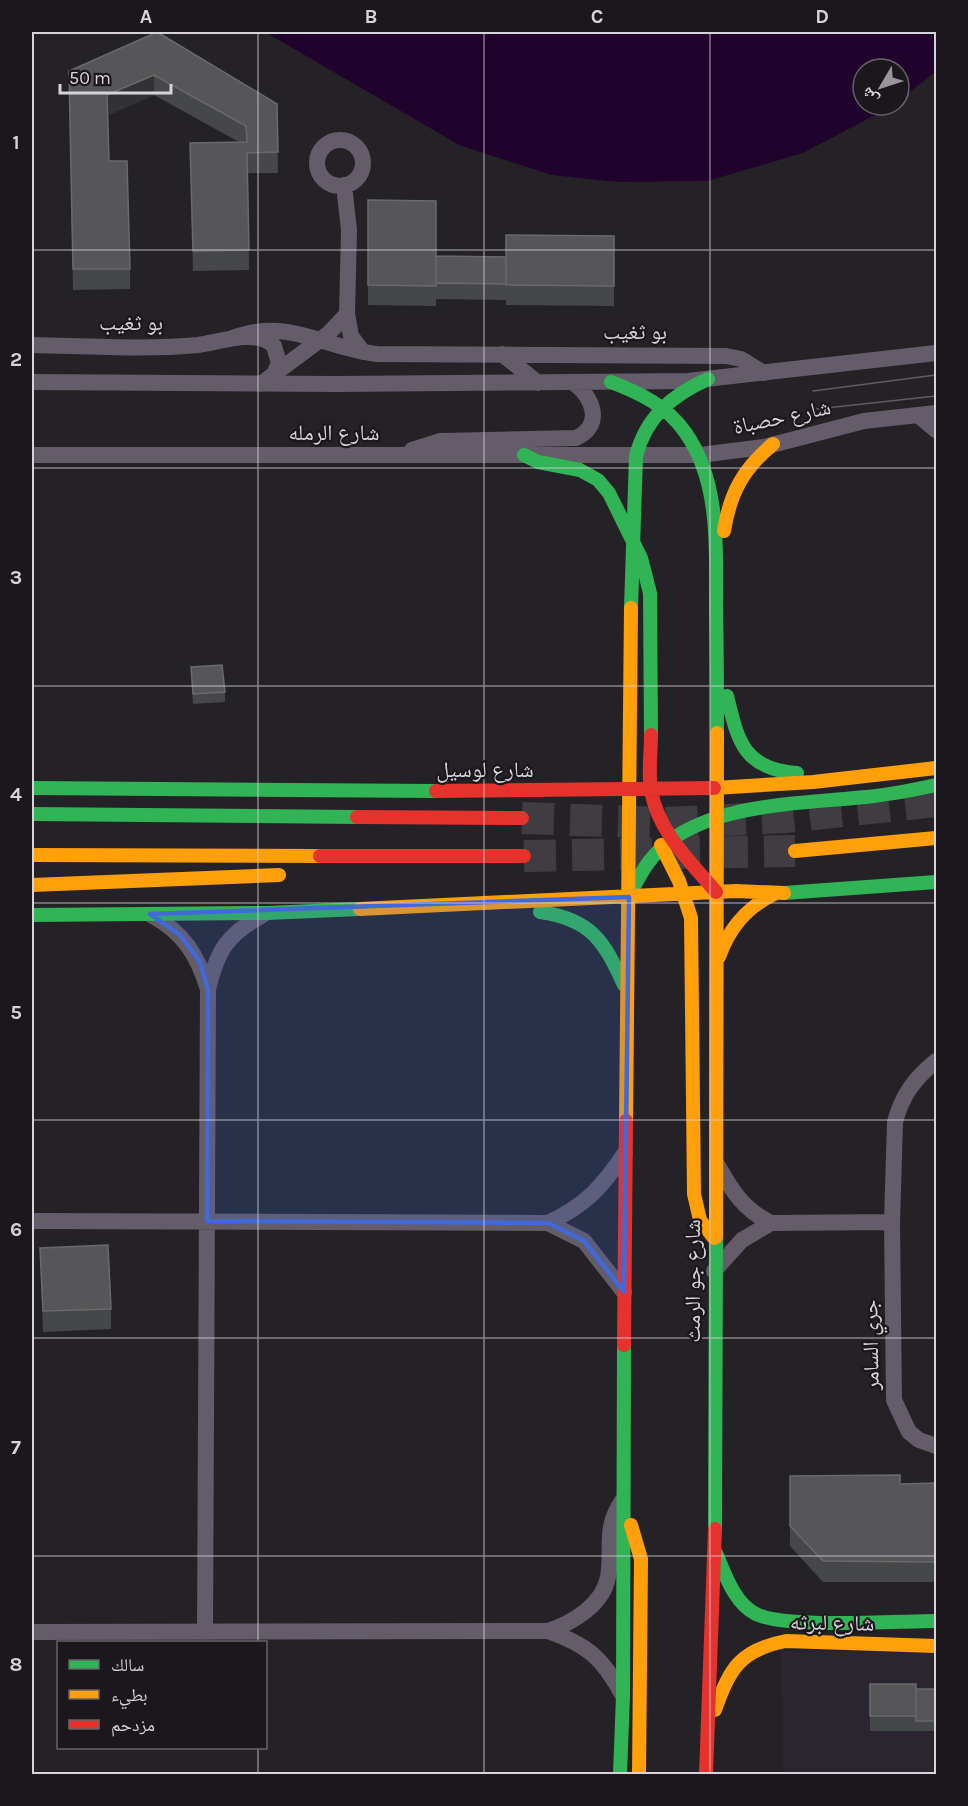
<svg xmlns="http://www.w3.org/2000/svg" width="968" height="1806" viewBox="0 0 968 1806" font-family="Karla,'Noto Naskh Arabic',sans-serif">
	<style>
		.built { fill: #2b252f }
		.water { fill: #20032d }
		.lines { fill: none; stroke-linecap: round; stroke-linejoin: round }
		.highway-tunnel { stroke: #3f3d41; stroke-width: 32; stroke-dasharray: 32 16; stroke-linecap: butt }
		.street { stroke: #645c68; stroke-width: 16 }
		.fast { stroke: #30b455; stroke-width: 14 }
		.slow { stroke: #ff9f0a; stroke-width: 14 }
		.jam { stroke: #e5322d; stroke-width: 14 }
		.tram { stroke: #605b63; stroke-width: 1.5 }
		.wall { fill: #464748 }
		.shaded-wall { fill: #323234 }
		.building { fill: #565658; stroke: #6a6a6c; stroke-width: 1.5 }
		.marked { fill: #4269d8; fill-opacity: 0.2; stroke: #4269d8; stroke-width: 4.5; stroke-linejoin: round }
		.grid { fill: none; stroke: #d7d4d9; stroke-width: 1.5; stroke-opacity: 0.55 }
		.labels { text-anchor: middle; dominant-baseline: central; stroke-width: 4.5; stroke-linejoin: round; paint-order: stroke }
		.street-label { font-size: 22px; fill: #d7d4d9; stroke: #1b171d }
		.neatline { fill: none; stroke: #d7d4d9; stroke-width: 2 }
		.grid-label { font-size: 20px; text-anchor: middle; font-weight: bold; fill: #d7d4d9 }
	</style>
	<rect width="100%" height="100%" fill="#242226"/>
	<!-- built -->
	<path class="built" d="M781,1651L936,1652V1774H783Z"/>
	<!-- water -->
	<path class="water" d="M265,32H936V71L899,101V69H863V105H894L803,153L707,181L617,182L552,175L461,146Z"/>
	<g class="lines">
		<!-- highway-tunnel -->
		<path class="highway-tunnel" d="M522,818L666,823L786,817L936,801
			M524,856L795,851"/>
		<!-- street -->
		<path class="street" d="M317 163a23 23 0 1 1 46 0a23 23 0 1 1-46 0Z
			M344,185L349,230L347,314L351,336L363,352
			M230,339C288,316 322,348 377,354L726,356L741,359L764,373
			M32,345C84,346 146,350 198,345C220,342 256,328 274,346L279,363L274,374L261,384
			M502,354L538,383
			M274,374L328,334L347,314
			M32,382L337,384L688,381L936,353
			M918,415L936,430
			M412,450L441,441L576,438C604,425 593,398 574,383
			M32,455H700L764,447L864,421L936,413
			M151,915C183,932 197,954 208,989
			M936,1061C915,1078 902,1095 895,1122L892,1222L894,1400L909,1432L919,1440L936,1446
			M718,1166C732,1191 744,1210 771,1223
			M32,1221L548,1223L584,1241L624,1292
			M548,1223C586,1205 602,1187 625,1153
			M714,1271L742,1240L771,1223L892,1222
			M548,1631C587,1645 602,1657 622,1694
			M32,1632L548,1631C572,1623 603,1605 608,1577C613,1547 603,1529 622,1501
			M205,1632L208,990C217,951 227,934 263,915"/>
		<!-- fast -->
		<path class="fast" d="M611,382C640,393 667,406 685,432C721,482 716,552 716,609C717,651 717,692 717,733
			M524,455L538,462L580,470L598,480L609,493L641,558L650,593L651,735
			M631,608L636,456C646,417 672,395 708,379
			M727,696C738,742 744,769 797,773
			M32,788L436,791
			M32,814L357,817
			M630,893C637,882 643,868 652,858C694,805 793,804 854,798C882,796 909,791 936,785
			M784,893L936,882
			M540,912C591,919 604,941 624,985
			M32,915L267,913L360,909
			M715,1529L716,1237
			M716,1553C725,1574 734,1603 756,1614C787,1629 897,1621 936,1621
			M620,1774L623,1696L624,1345"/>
		<!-- slow -->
		<path class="slow" d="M724,531C730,493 743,469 773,444
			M714,788L813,782L936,768
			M661,845L679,881L691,918L694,1194L700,1220L714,1238
			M795,851L936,838
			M32,855L320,856
			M32,885L279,875
			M360,909L736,891L784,893
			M719,957C729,928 746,908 774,894
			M626,1121L631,608
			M716,1237L717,733
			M631,1525L641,1559L639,1774
			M715,1710C730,1668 740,1650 786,1641L936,1646"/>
		<!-- jam -->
		<path class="jam" d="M651,735C651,753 648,773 651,791C659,833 690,861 716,892
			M436,791L714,788
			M357,817L522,818
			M320,856H524
			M624,1345L626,1121
			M706,1774L715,1529"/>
		<!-- tram -->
		<path class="tram" d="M813,391L936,375
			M817,409L936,396"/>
	</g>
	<!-- wall -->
	<path class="wall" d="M157,32L277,104L278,173H248L249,270L193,271L190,143L239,142L154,95L108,115L109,161L130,269V289L73,290L69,71Z
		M368,200L436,256L506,257L614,236V306L506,305V300L436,299V290V306L368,305Z
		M191,667L225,692V702L193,704Z
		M40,1248L111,1309V1329L43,1332Z
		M790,1476L900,1484L936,1483V1582H823L790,1546Z
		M870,1684L916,1689H936V1731H870Z"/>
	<!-- shaded-wall -->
	<path class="shaded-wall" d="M154,75V95L107,116V95Z"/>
	<!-- building -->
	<path class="building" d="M157,32L277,104L278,152L247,153L249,250L193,251L190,143L247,142L246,126L154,75L107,95L109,161H127L130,269H73L69,71Z
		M368,200L436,201V286L368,285Z
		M506,235L614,236V286L506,285Z
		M436,256L506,257V284L436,283Z
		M222,665L225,692L193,694L191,667Z
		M108,1245L111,1309L43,1311L40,1248Z
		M900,1475V1484L936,1483V1562L823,1561L790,1526V1476Z
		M870,1684H916V1716H870Z
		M916,1689H936V1721H916Z"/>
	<!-- marked area -->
	<path class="marked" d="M629,897L624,1292L584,1241L548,1223L207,1221L208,990L200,962L180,935L150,914Z"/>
	<!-- grid -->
	<path class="grid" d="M258,32V1642M484,32V1774M710,32V1774M32,250H936M32,468H936M32,686H936M32,903H936M32,1120H936M32,1338H936M32,1556H936M258,1748V1774"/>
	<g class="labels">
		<!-- street labels -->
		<g class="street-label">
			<text x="131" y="323">بو ثغيب</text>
			<text x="635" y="332">بو ثغيب</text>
			<text transform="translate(782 417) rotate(-12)">شارع حصباة</text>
			<text x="334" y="433">شارع الرمله</text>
			<text x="485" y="770">شارع لوسيل</text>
			<text transform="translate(693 1281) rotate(-90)">شارع جو الرمث</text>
			<text transform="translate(871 1345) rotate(-91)">جري السامر</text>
			<text transform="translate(832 1623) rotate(1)">شارع لبرثه</text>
		</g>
	</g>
	<!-- border -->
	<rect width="968" height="1806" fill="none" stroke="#1b171d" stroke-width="66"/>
	<!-- legend -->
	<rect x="57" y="1641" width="210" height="108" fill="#1b171d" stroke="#666368" stroke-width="1.5"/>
	<rect x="69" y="1660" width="30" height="9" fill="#30b455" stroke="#666368" stroke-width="1.5"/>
	<text x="111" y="1671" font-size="18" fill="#d7d4d9">سالك</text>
	<rect x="69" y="1690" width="30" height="9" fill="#ff9f0a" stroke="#666368" stroke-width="1.5"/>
	<text x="111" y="1701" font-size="18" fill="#d7d4d9">بطيء</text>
	<rect x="69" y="1720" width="30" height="9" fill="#e5322d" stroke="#666368" stroke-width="1.5"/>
	<text x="111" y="1731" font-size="18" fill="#d7d4d9">مزدحم</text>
	<!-- north arrow -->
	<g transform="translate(881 87) rotate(231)"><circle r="28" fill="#1b171d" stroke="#666368" stroke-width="1.5"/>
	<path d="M0-4.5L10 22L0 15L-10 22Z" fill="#98969a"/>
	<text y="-9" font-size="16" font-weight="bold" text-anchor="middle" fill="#d7d4d9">ش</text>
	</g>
	<!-- scale -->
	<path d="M60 84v9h111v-9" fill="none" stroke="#d7d4d9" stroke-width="3"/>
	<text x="69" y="84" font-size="18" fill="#d7d4d9" stroke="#1b171d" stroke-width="4.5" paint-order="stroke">50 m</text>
	<rect x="33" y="33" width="902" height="1740" class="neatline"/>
	<g class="grid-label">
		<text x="146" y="23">A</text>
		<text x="371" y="23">B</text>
		<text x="597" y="23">C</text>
		<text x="822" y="23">D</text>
		<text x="16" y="149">1</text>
		<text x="16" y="366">2</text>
		<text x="16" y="584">3</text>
		<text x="16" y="801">4</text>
		<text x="16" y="1019">5</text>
		<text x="16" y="1236">6</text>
		<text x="16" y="1454">7</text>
		<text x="16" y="1671">8</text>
	</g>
</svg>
